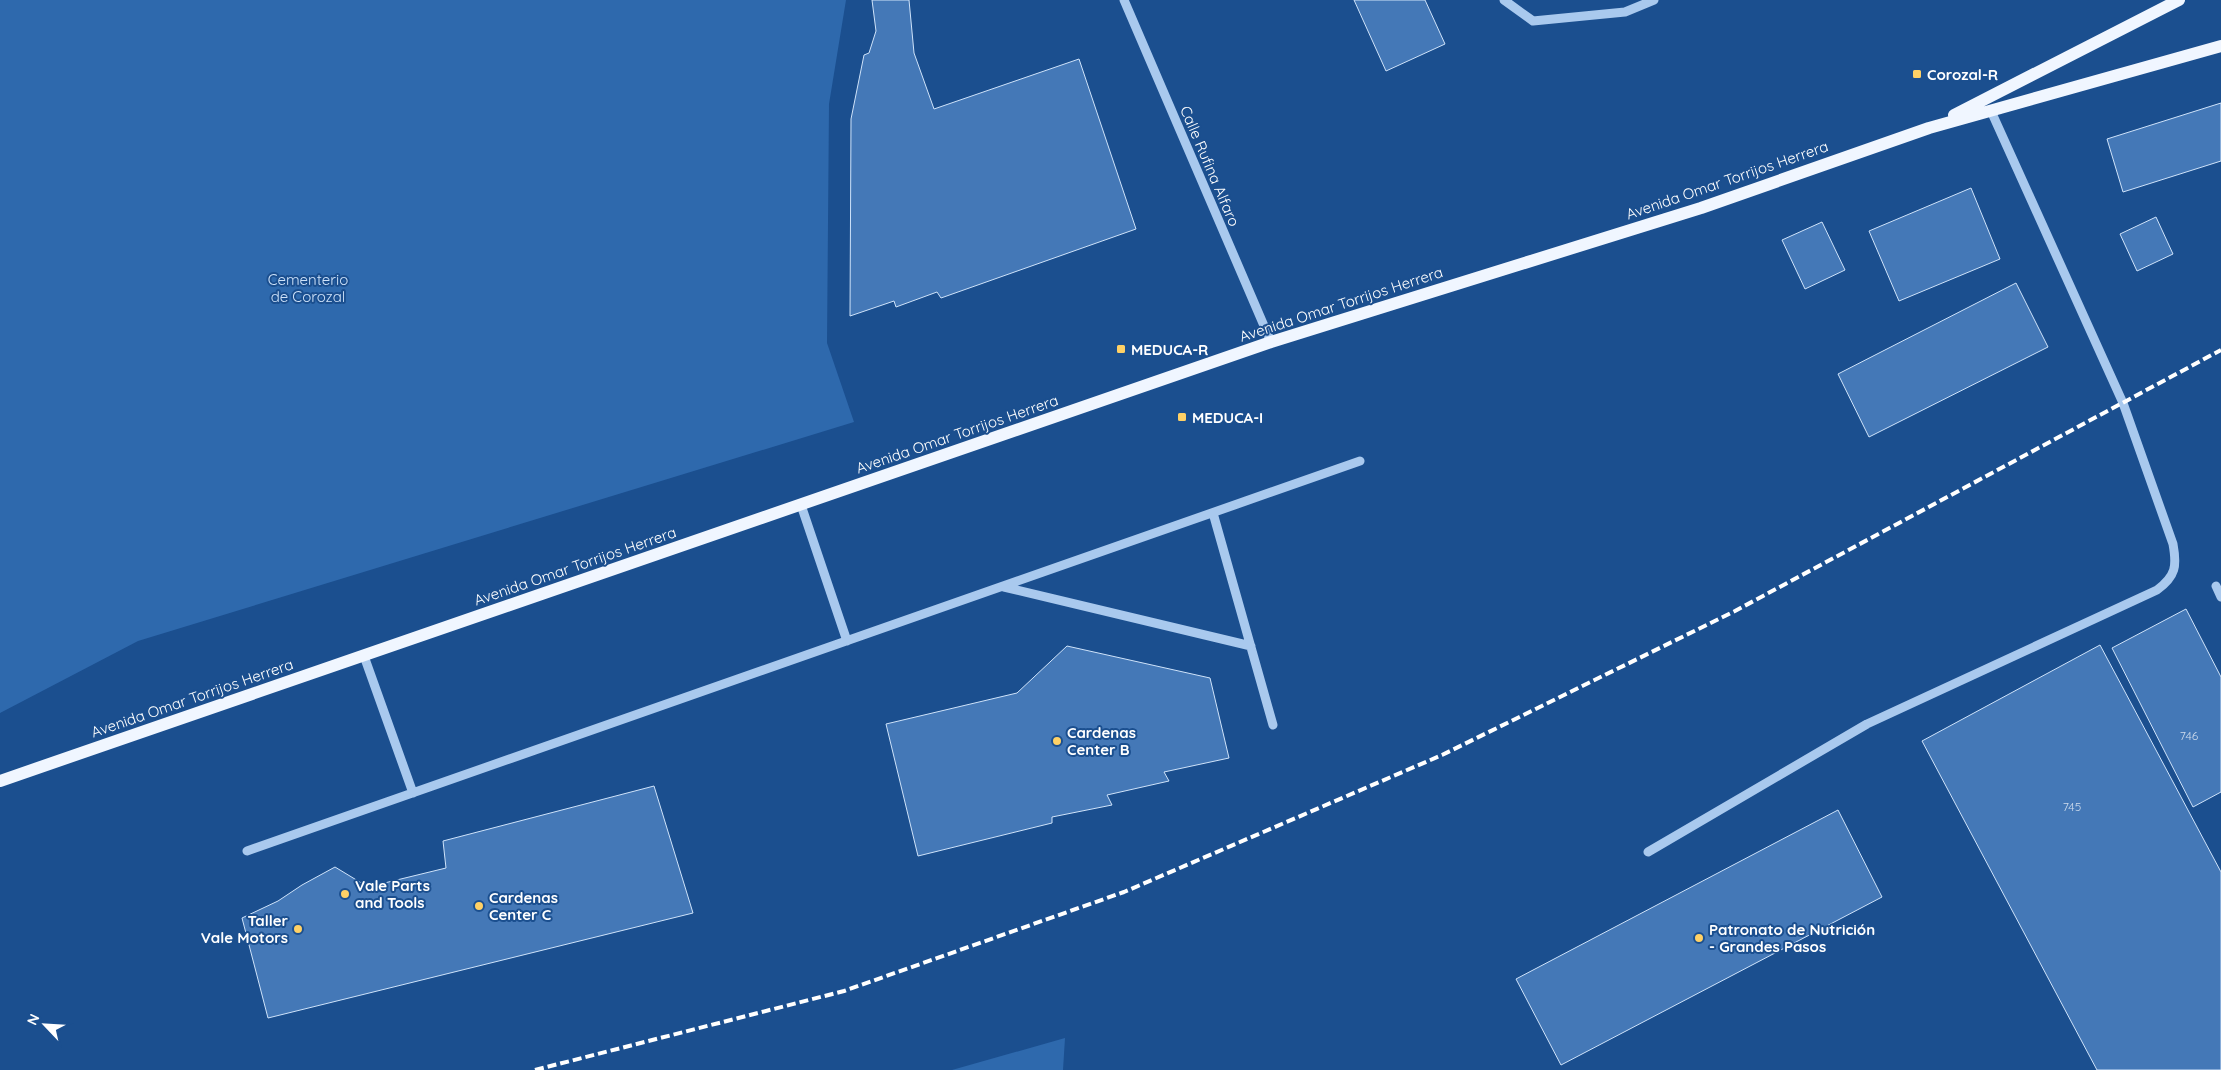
<svg xmlns="http://www.w3.org/2000/svg" width="2221" height="1070" viewBox="0 0 2221 1070" font-family="Quicksand,sans-serif">
	<style>
		.green { fill: #2e69ad }
		.building { fill: #4478b7; stroke: #cfe3fa }
		.lines { fill: none; stroke-linecap: round; stroke-linejoin: round }
		.minor { stroke: #a9c9ee; stroke-width: 9 }
		.major { stroke: #f0f6ff; stroke-width: 12 }
		.rail { stroke: #fff; stroke-width: 4; stroke-dasharray: 9 4; stroke-linecap: butt }
		.poi-dot { fill: #ffd166; stroke: #1b4f8f; stroke-width: 2 }
		.labels { text-anchor: middle; dominant-baseline: central; stroke-width: 4; stroke-linejoin: round; paint-order: stroke }
		.number-label { font-size: 12px; fill: #d0dded }
		.poi-label { font-size: 15px; font-weight: bold; fill: #fff; stroke: #1b4f8f; text-anchor: start }
		.street-label { font-size: 15px; fill: #fff; stroke: #1b4f8f }
		.park-label { font-size: 15px; fill: #cfe3fa; stroke: #1b4f8f }
	</style>
	<rect width="100%" height="100%" fill="#1b4f8f"/>
	<!-- green -->
	<path class="green" d="M0,0H846L829,104L827,343L854,422L138,641L0,713Z
		M1065,1038L1063,1070H952Z"/>
	<!-- building -->
	<path class="building" d="M872,0H909L914,53L934,109L1079,59L1136,229L941,298L937,292L896,307L894,301L850,316L851,119L864,55L869,53L876,31Z
		M1354,0H1425L1445,44L1386,71Z
		M2221,103V161L2123,192L2107,139Z
		M1971,188L2000,259L1899,301L1869,231Z
		M2156,217L2173,254L2137,271L2120,234Z
		M1822,222L1845,270L1805,289L1782,240Z
		M2016,283L2048,347L1869,437L1838,374Z
		M2186,609L2221,677V792L2193,807L2112,648Z
		M2100,645L2221,872V1070H2097L1922,741Z
		M1067,646L1210,678L1229,758L1164,772L1169,781L1107,795L1112,805L1052,817V823L918,856L886,724L1017,693Z
		M654,786L693,913L268,1018L242,918L278,901L302,885L335,867L368,887L446,868L443,841Z
		M1838,810L1882,897L1561,1065L1516,979Z"/>
	<g class="lines">
		<!-- minor -->
		<path class="minor" d="M1124,0L1271,342
			M1504,0L1533,21L1625,12L1654,0
			M801,505L847,641
			M1213,513L1273,725
			M2216,586L2221,597
			M1004,587L1251,646
			M364,656L413,793
			M247,851L1360,461
			M1648,852L1867,724L2157,590C2176,576 2177,566 2173,544L2123,403L1991,111"/>
		<!-- major -->
		<path class="major" d="M1954,115L2179,0
			M0,781L1271,342L1701,208L1929,128L2221,46"/>
		<!-- rail -->
		<path class="rail" d="M535,1070L844,991L1124,892L1442,755L1735,611L2221,350"/>
	</g>
	<!-- markers -->
	<g class="poi-dot">
		<rect x="1912" y="69" width="10" height="10" rx="2.5"/>
		<rect x="1116" y="344" width="10" height="10" rx="2.5"/>
		<rect x="1177" y="412" width="10" height="10" rx="2.5"/>
		<circle cx="1057" cy="741" r="5"/>
		<circle cx="345" cy="894" r="5"/>
		<circle cx="479" cy="906" r="5"/>
		<circle cx="298" cy="929" r="5"/>
		<circle cx="1699" cy="938" r="5"/>
	</g>
	<g class="labels">
		<!-- number labels -->
		<g class="number-label">
			<text x="2189" y="735">746</text>
			<text x="2072" y="806">745</text>
		</g>
		<!-- poi labels -->
		<g class="poi-label">
			<text x="1927" y="74">Corozal-R</text>
			<text x="1131" y="349">MEDUCA-R</text>
			<text x="1192" y="417">MEDUCA-I</text>
			<text x="1067" y="732">Cardenas<tspan x="1067" dy="17">Center B</tspan></text>
			<text x="355" y="885">Vale Parts<tspan x="355" dy="17">and Tools</tspan></text>
			<text x="489" y="897">Cardenas<tspan x="489" dy="17">Center C</tspan></text>
			<text x="288" y="920" text-anchor="end">Taller<tspan x="288" dy="17">Vale Motors</tspan></text>
			<text x="1709" y="929">Patronato de Nutrición<tspan x="1709" dy="17">- Grandes Pasos</tspan></text>
		</g>
		<!-- street labels -->
		<g class="street-label">
			<text transform="translate(1210 166) rotate(67)">Calle Rufina Alfaro</text>
			<text transform="translate(1727 180) rotate(-19)">Avenida Omar Torrijos Herrera</text>
			<text transform="translate(1341 304) rotate(-18)">Avenida Omar Torrijos Herrera</text>
			<text transform="translate(957 434) rotate(-19)">Avenida Omar Torrijos Herrera</text>
			<text transform="translate(575 566) rotate(-19)">Avenida Omar Torrijos Herrera</text>
			<text transform="translate(192 698) rotate(-19)">Avenida Omar Torrijos Herrera</text>
		</g>
		<!-- park labels -->
		<g class="park-label">
			<text x="308" y="279">Cementerio<tspan x="308" dy="17">de Corozal</tspan></text>
		</g>
	</g>
	<!-- north arrow -->
	<g transform="translate(45 1025) rotate(295)" stroke="#1b4f8f" stroke-width="4" paint-order="stroke">
	<path d="M0-4L9 19L0 12L-9 19Z" fill="#ffffff"/>
	<text y="-8" font-size="14" font-weight="bold" text-anchor="middle" fill="#ffffff">N</text>
	</g>
</svg>
